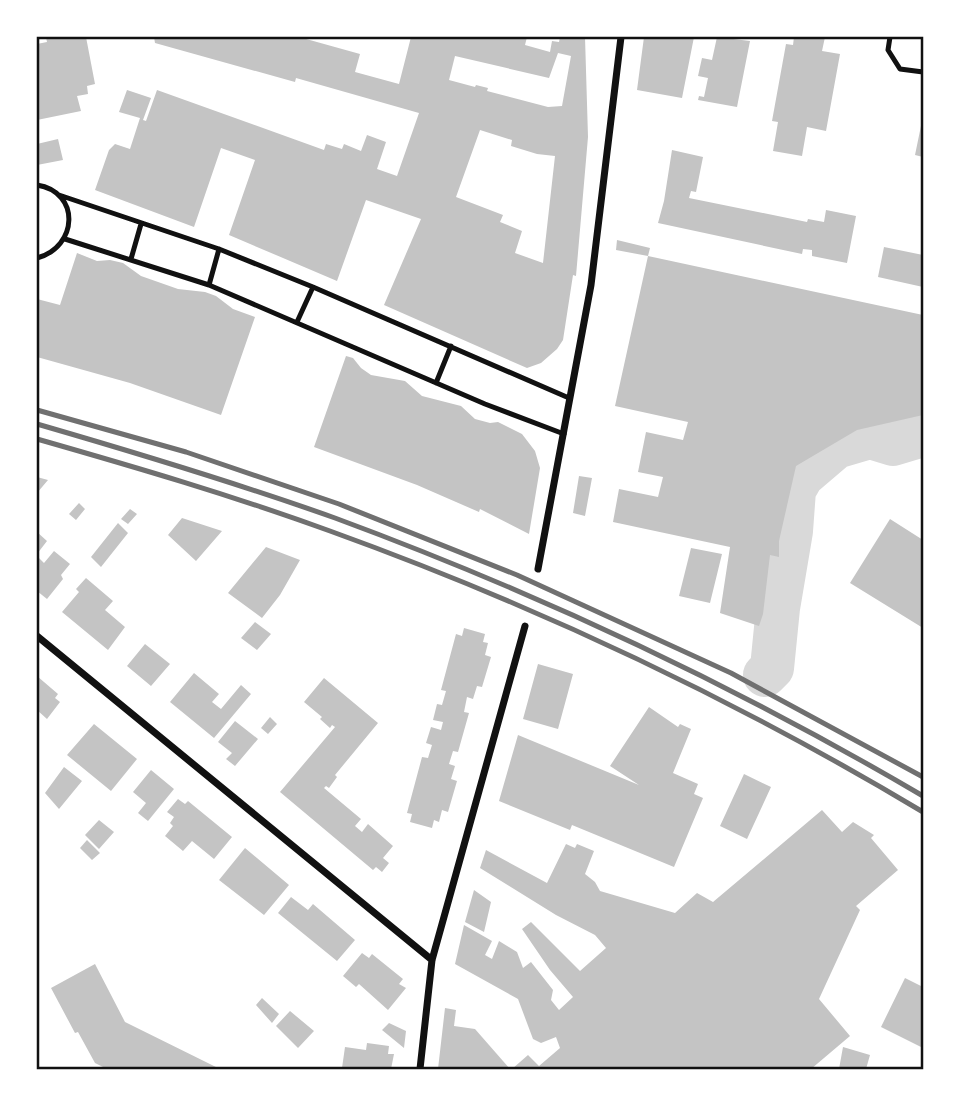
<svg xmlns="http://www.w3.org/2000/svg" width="960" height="1106" viewBox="0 0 960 1106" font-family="'Varela Round',sans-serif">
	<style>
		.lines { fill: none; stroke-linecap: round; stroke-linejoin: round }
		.river { stroke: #d9d9d9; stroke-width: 44 }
		.building { fill: #c4c4c4; fill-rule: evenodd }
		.service { stroke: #111; stroke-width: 5 }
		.minor { stroke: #111; stroke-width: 7 }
		.rail { stroke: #707070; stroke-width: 5 }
		.neatline { fill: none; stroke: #111; stroke-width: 2.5 }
	</style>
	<rect width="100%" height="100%" fill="#fff"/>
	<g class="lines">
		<!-- river -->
		<path class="river" d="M765,675L772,668L778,608L791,531L794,490L802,476L836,447L870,437L893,444L923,435"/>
	</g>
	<!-- building -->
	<path class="building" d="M46,37H86L95,84L87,86L88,94L77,96L81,111L37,120V44L47,42Z
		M154,37H299L360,54L355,72L399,84L411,37H527L525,45L550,52L552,41L559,42L560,37H585L588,137L576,276L573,275L563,340L557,349L541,363L527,368L384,305L421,219L366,200L337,281L229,235L255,160L221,148L194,227L95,190L109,150L115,144L130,149L140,118L119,112L127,90L151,98L143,120L146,121L157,90L324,150L326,144L342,149L344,144L361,151L367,135L386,142L377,169L397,176L419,113L296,78L295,82L155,43ZM558,53L571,56L562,106L548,107L487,91L488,88L476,85L475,87L449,80L455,56L549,78ZM480,130L512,140L511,146L537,154L555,156L543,263L515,253L522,231L500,222L503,215L456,197Z
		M644,37H694L682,98L637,90Z
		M717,37L750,41L737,107L698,100L699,96L704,97L708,78L698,76L702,58L712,60Z
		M794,37H825L822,51L840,54L826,131L807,127L802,156L773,151L778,122L772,121L786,44L793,45Z
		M922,121H923V157L915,155Z
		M58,139L63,160L37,165V144Z
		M672,150L703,157L696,192L691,191L689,198L807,222L808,219L824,222L826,210L856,216L847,263L812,256V250L803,249L802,254L658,223L664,201Z
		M617,240L650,248L648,256L616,250Z
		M884,247L923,255V287L878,277Z
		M77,253L97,261L110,260L123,263L141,276L178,289L205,292L216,296L233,309L255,317L221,415L130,383L37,357V299L60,305Z
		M648,256L923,315V415L857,430L796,466L779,541V557L770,555L763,614L759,626L720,613L730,547L613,522L619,489L658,497L663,477L638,472L646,432L683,440L688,422L615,406Z
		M346,356L353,358L361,368L371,375L405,381L422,396L461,406L475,419L490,423L498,422L522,434L535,451L540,468L529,534L480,509L479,512L417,485L314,447Z
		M579,476L592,478L585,516L573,513Z
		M37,477L48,480L37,493Z
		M79,503L85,509L76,520L69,514Z
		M130,509L137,514L128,524L121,519Z
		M182,518L222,531L196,561L168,535Z
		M890,519L923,540V628L850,583Z
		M118,523L128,533L101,567L91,557Z
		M37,532L47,541L37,554Z
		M266,547L300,560L280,595L262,618L228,593Z
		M691,548L722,554L710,603L679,596Z
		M54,551L70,564L61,575L63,579L47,599L37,591V556L44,563Z
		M86,578L113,601L105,610L125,627L108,650L62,612L79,592L76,589Z
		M255,622L271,634L257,650L241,638Z
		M464,628L485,634L483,642L488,643L485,655L491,657L482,687L477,686L473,699L467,697L464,712L469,713L458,752L453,751L449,764L455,766L451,779L457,781L448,812L442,810L439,822L434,820L432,828L410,822L412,814L407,813L422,757L428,758L432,745L426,743L431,727L441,730L443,722L433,720L437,704L442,705L446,691L441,690L456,634L462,636Z
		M145,644L170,664L151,686L127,666Z
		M538,664L573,674L558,729L523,719Z
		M194,673L219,694L212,702L221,709L241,685L251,694L214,738L170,702Z
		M37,676L58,694L55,698L60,702L47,719L37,710Z
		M324,678L378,723L335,775L337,777L329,788L326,786L324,788L361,819L355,826L362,832L368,824L393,846L383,858L389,863L382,872L376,867L373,870L280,792L335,727L332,725L330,728L320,719L322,717L304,702Z
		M649,707L678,727L680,724L691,729L673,773L698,784L694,794L703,798L674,867L572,825L570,830L499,801L518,735L639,785L610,766Z
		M270,717L277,724L268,734L261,728Z
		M235,721L258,739L235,766L226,759L232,753L218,742Z
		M94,724L137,759L111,791L67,755Z
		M64,767L82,781L59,809L45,793Z
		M151,770L174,789L148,821L138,813L146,803L133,792Z
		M744,774L771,787L747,839L720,826Z
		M178,799L185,804L188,801L232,837L214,859L192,841L183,851L165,836L173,826L170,823L174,817L167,812Z
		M822,810L842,832L853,822L874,835L871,838L898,870L856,906L860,910L819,999L850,1036L811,1069H512L528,1055L539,1066L560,1048L556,1037L541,1043L533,1039L518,999L455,964L464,925L492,941L485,955L492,959L499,941L517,952L523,968L531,962L553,990L551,1000L559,1010L573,997L550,970L522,929L531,922L580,971L606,948L595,935L556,915L480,868L486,850L547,883L566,844L575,848L577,844L594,851L585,874L595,882L600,891L675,913L697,893L713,902Z
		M99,820L114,832L99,849L85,835Z
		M87,840L100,853L92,860L80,848Z
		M245,848L289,885L264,915L219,880Z
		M474,890L491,902L484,932L465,922Z
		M291,897L308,910L313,904L355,940L337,961L278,913Z
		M362,953L369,958L372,954L403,979L399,984L406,988L388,1010L359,984L356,987L343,976Z
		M95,964L125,1022L220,1069H103V1067L95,1063L78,1032L75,1033L51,988Z
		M905,978L923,987V1048L881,1027Z
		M262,998L279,1014L272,1023L256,1005Z
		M445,1008L456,1010L454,1026L475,1029L510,1069H438Z
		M290,1011L314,1031L298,1048L276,1026Z
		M389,1023L406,1031L404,1048L382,1030Z
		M367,1043L389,1046L388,1054H394L391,1069L342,1068L345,1047L366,1050Z
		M843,1047L870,1055L866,1069H839Z"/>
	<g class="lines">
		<!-- service -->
		<path class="service" d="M890,37L888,50L900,69L923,72
			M37,185C81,192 78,247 37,258
			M59,195L219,249L313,287L569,398
			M65,239L209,285L485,404L564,434
			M131,259L141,224
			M209,285L219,249
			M297,322L313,287
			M436,383L451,346"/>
		<!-- minor -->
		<path class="minor" d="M538,569L591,285L621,37
			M37,636L432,960
			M420,1069L432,960L525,626"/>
		<!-- rail -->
		<path class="rail" d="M37,410L186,452L339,504L517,575L731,673L923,777
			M37,424C137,453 237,483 335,518C538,593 736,686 923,796
			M37,439C135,467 234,496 330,531C535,605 736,700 923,812"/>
	</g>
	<!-- border -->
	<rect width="960" height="1106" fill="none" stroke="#ffffff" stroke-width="77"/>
	<rect x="38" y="38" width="884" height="1030" class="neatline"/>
</svg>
